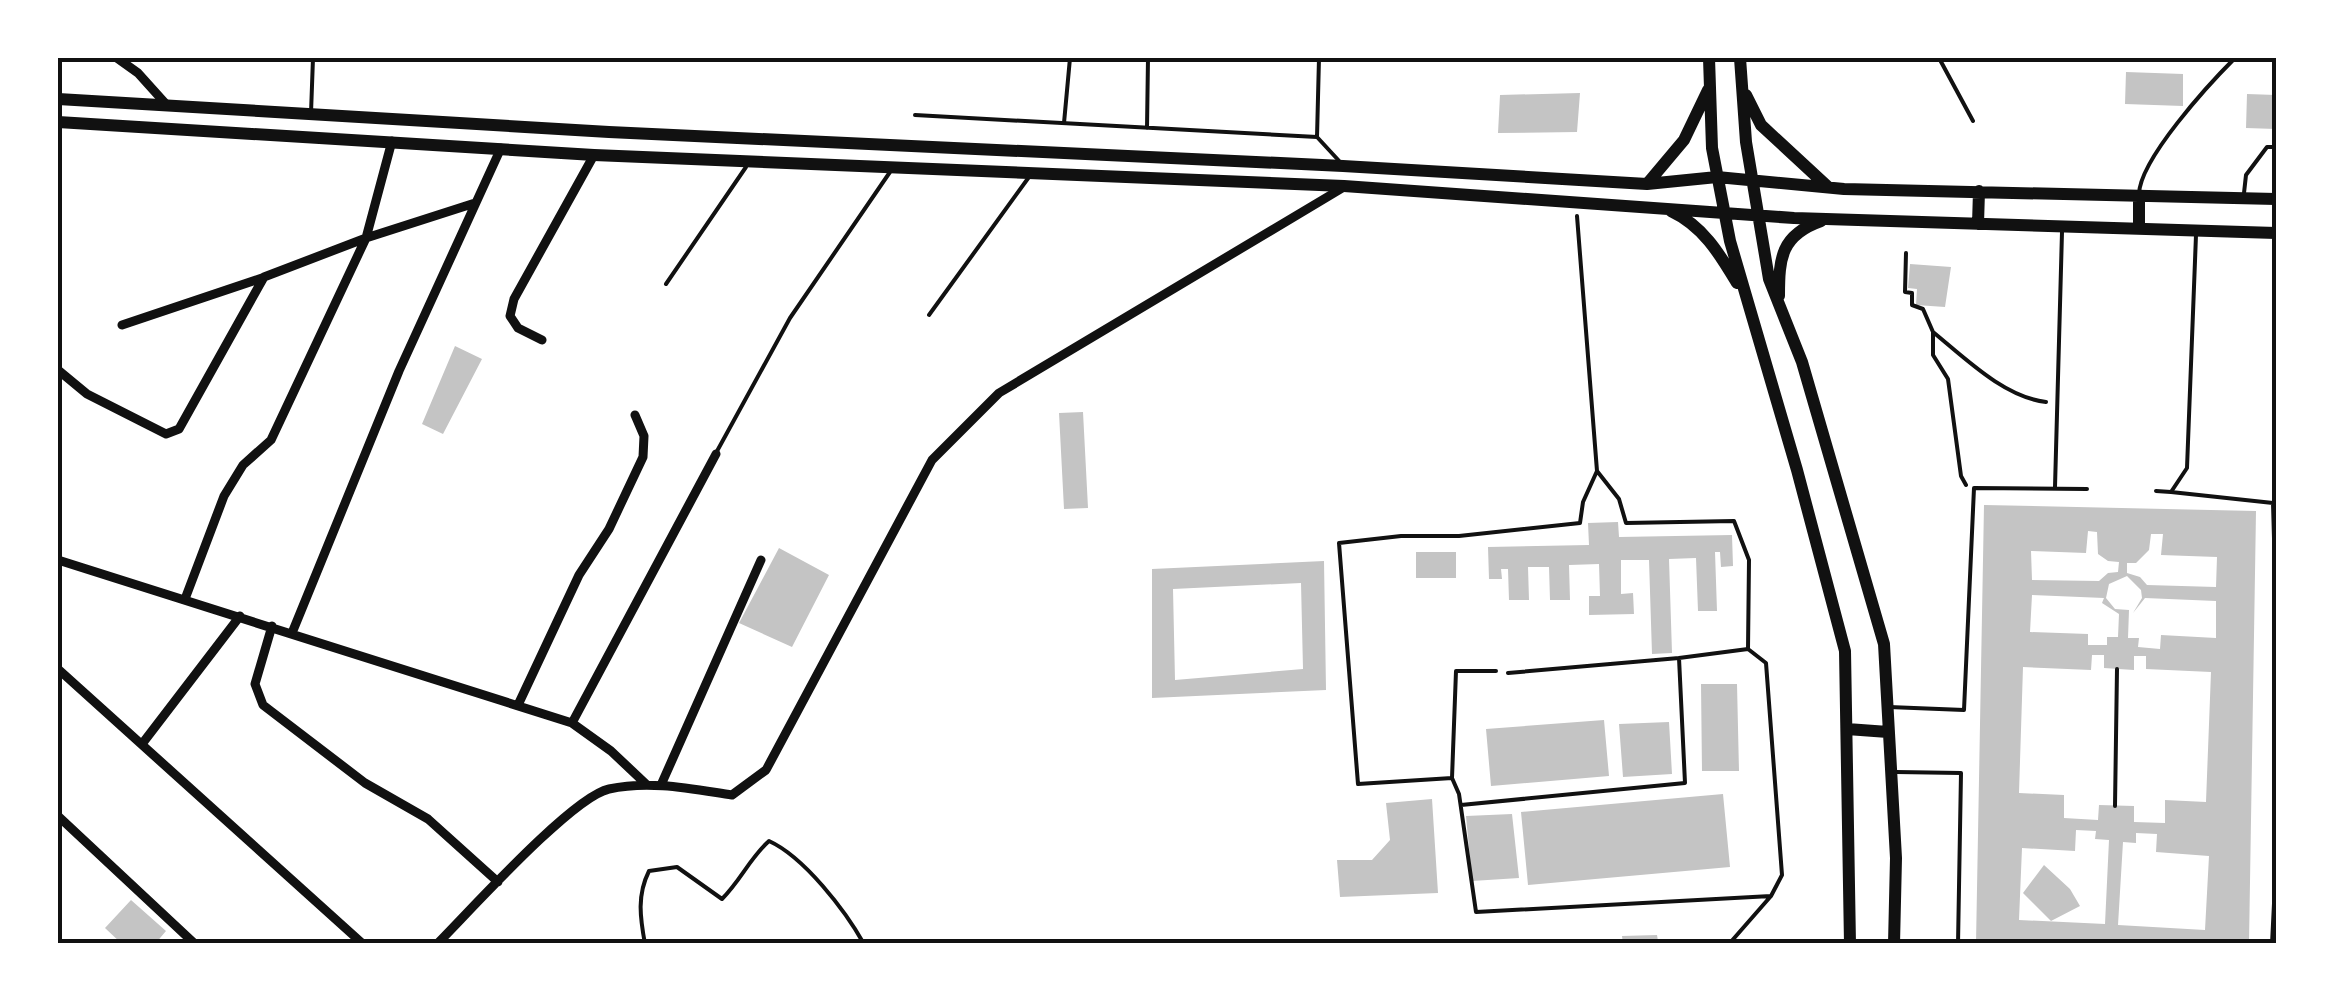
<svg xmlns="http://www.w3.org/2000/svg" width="2334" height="1001" viewBox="0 0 2334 1001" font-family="'Crimson Pro',serif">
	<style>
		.building { fill: #c4c4c4; fill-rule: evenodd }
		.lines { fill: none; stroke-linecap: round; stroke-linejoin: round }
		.path { stroke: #111; stroke-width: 4 }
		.service { stroke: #111; stroke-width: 4 }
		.minor { stroke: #111; stroke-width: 9 }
		.primary { stroke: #111; stroke-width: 12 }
		.neatline { fill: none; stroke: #111; stroke-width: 4 }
	</style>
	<rect width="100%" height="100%" fill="#fff"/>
	<!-- building -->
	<path class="building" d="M2126,72L2183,74V106L2125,104Z
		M1580,93L1577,132L1498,133L1500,95Z
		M2247,94L2276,95V129L2246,128Z
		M1910,264L1951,267L1945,307L1916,305L1917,289L1908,288Z
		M455,346L482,359L443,434L422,424Z
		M1083,412L1088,508L1064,509L1059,413Z
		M1984,505L2256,511L2249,944H1976ZM2088,531L2097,532L2098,554L2108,561L2119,562L2118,572L2108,573L2099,581L2032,580L2031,551L2086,553ZM2151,534H2163L2161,555L2217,557L2216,587L2147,585L2140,577L2127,573V563H2136L2149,550ZM2127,576L2141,590L2142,598L2133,613L2145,598L2216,601V638L2161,635L2160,649L2138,647L2139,638H2128L2129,610L2115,609L2106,598L2109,584ZM2032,595L2104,598L2102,603L2119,614L2118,637H2107V645H2088V634L2030,632ZM2092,655H2104V668L2134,670V656H2146V669L2211,672L2206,802L2165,800V823L2134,822V806L2099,805L2098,820L2064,818V795L2019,793L2023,667L2091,670ZM2076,830L2096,831L2095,839L2109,840L2105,924L2019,920L2022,848L2075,851ZM2136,833L2157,834L2156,852L2209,856L2205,930L2118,925L2123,842L2136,843Z
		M1618,522L1619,537L1732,535L1733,566L1721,567L1720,552H1715L1717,611H1698L1696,558L1669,559L1672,653L1652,654L1649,560H1621V594L1633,593L1634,614L1589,615V596H1600L1599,564L1569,565L1570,600H1550L1549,567H1528L1529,600H1509L1508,569H1501L1502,579H1489L1488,547L1589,545L1588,523Z
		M779,548L829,575L792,647L739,623Z
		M1416,552H1456V578H1416Z
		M1324,561L1326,690L1152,698V569ZM1301,583L1303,669L1175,680L1173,589Z
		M1701,684H1737L1739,771H1702Z
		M1604,720L1609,776L1491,786L1486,729Z
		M1669,722L1672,774L1623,777L1619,724Z
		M1723,794L1730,867L1528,885L1521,812Z
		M1432,799L1438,893L1340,897L1337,860H1372L1390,840L1386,803Z
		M1512,814L1519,878L1472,881L1466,816Z
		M2044,865L2070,889L2080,906L2051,921L2023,893Z
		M131,900L166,931L155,944H122L105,928Z
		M1657,935L1658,941L1673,939V944H1623L1622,936Z"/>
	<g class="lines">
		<!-- path -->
		<path class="path" d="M1906,253L1905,292L1912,293V305L1923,309L1933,332V355L1948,379L1961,476L1966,485
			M1933,332C1966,359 2004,397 2046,402
			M1496,671H1456L1452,778L1358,784L1339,543L1401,536H1459L1580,523L1583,502L1597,471
			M1508,673L1679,658
			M1452,778L1459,794L1476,912L1771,896
			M1461,805L1685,783L1679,658L1748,649L1749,560L1734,521L1626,523L1619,499L1597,471L1577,216
			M2115,806L2117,669
			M1729,944L1771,896L1782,875L1766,663L1748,649"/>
		<!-- service -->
		<path class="service" d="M1319,58L1317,137L1341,163
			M1939,58L1973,121
			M311,113L313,58
			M915,115L1317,137
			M1064,123L1070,58
			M1147,128L1148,58
			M2244,193L2246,175L2267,147H2276
			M2139,194C2140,159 2209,84 2235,58
			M666,284L746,167
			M929,315L1029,177
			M716,453L790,318L890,172
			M2055,487L2062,232
			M2156,491L2171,492L2187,468L2196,235
			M2171,492L2273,503L2276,609
			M1889,707L1964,710L1974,488L2087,489
			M1896,772L1961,773L1958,944
			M645,944C640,917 637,895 649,871L677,867L722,899C741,880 750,858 769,841C804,857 845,910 864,944
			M2272,944L2276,863"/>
		<!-- minor -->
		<path class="minor" d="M117,58L138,73L165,103
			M122,325L262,278
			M542,340L518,328L510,316L514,299L594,155
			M58,370L87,394L166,434L179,429L264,277L366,238L475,203
			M58,560L572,723L611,751L647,785
			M185,599L224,496L243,465L271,440L366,238L392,141
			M272,626L255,684L263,705L365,783L428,819L498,882
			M292,633L399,371L501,148
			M58,669L363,944
			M518,705L579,575L609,529L643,457L644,436L635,415
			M572,723L716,454
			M142,744L240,616
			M661,785L761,560
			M58,816L195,944
			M437,944C469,912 572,797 609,789C650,780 692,789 732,795L766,770L932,460L999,393L1344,187"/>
		<!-- primary -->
		<path class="primary" d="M1709,58L1712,148L1730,241L1797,470L1845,651L1850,944
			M1740,58L1746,142L1769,279L1802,362L1884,644L1896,858L1894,944
			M1746,95L1761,125L1828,187
			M58,99L609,132L1343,166L1647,184L1717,177L1844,189L2276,199
			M58,122L594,155L1344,186L1794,218L2276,233
			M1647,184L1684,140L1708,90
			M1671,211C1703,226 1719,253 1737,283
			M1978,224L1979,191
			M2139,229V196
			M1779,296C1779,258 1781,235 1821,221
			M1847,729L1888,732"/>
	</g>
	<!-- border -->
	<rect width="2334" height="1001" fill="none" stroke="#ffffff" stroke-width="120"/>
	<rect x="60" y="60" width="2214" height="881" class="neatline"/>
</svg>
